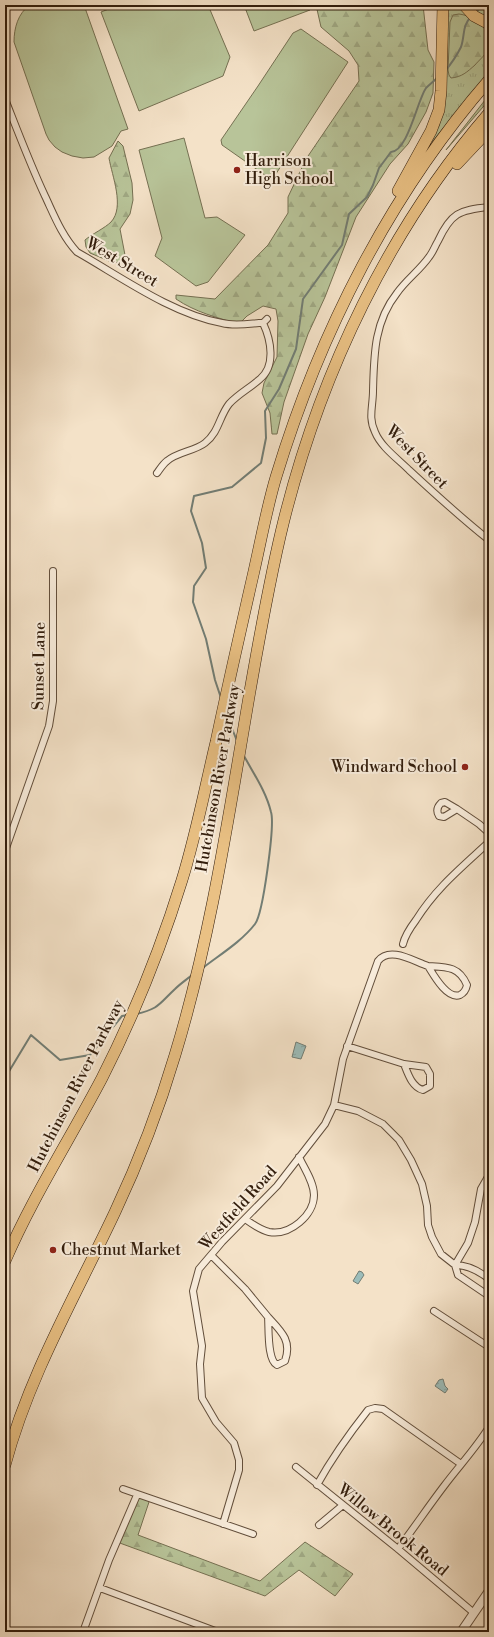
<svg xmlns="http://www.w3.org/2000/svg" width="494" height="1637" viewBox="0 0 494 1637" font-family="'Libre Bodoni',serif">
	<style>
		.grass { fill: url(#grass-tufts); stroke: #757052 }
		.forest { fill: url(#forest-firs); stroke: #757052 }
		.green { fill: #b8c499; stroke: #757052 }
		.water { fill: url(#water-ripples); stroke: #727d74 }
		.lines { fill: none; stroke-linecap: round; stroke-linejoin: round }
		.stream { stroke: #727d74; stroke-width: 2 }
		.minor-casing { stroke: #624e3b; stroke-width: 8 }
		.tertiary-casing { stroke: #624e3b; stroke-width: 10 }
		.motorway-casing { stroke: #321d0c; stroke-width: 12 }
		.minor { stroke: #f8ecdb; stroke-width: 6 }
		.tertiary { stroke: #f8ecdb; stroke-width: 8 }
		.motorway { stroke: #eac184; stroke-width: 11 }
		.poi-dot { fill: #8f2418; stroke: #f8ecdb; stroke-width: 1.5 }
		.labels { text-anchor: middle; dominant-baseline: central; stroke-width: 4; stroke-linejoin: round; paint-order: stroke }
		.poi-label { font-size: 16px; fill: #321d0c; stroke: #f8ecdb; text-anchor: start }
		.street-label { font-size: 16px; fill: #321d0c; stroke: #f8ecdb }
	</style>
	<defs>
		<pattern id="grass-tufts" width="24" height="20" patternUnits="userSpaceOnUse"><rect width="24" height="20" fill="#b8c499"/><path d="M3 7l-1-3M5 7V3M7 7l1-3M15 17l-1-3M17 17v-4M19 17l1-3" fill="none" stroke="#9fa883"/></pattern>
		<pattern id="forest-firs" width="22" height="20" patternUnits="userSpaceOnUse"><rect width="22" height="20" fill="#b8c499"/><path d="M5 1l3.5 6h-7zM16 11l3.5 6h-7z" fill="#9fa883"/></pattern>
		<pattern id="water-ripples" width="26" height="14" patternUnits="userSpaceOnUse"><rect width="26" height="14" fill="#9cbdba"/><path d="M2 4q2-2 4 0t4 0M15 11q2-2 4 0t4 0" fill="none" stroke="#87a29f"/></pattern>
	</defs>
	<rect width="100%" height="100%" fill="#f4e2c8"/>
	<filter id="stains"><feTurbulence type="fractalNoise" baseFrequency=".005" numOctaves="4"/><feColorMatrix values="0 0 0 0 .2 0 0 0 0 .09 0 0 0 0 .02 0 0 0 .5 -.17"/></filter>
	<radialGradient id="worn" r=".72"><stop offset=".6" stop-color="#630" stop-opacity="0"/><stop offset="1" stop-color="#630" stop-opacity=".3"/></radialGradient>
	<!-- grass -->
	<path class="grass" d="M446,5H460L489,27V72L432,142L430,141L439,125Z
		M469,5H489V19L481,16Z
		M489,95V100L446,150Z"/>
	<!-- forest -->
	<path class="forest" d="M316,5H423L428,50L434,62L433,93L426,112L408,144L390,164L356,217L325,297L308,334L284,402L277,434H272L270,413L262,393L264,383L277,357L278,321L276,309L263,306L247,316L239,324C218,318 195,312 176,299V295L215,299L268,245L288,213V197L306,159L359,81L358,65L349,51L321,27Z
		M459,14C475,16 493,30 488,48C487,54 479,60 475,65C467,72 462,77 451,78L449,75L448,70L450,22L453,15Z
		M118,141L123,146L132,183L133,200L130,214L120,229L125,255L122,261L114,263L90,253L86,247L85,240C92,234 105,228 111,222C125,207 112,176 109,158Z
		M137,1495L150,1499L138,1535L260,1581L305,1542L353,1574L335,1596L299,1570L265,1596L117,1542Z"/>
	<!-- green -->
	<path class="green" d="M30,5H84L128,129L121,131L112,146L94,157L83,158L72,156L62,152L55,147L49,140L46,134L14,42C14,28 18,13 30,5Z
		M119,5H208L230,57L223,76L139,111L101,12Z
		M244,5H308L310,10L254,31Z
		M301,29L348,62L272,180L222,145L221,140L258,86L293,33Z
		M184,138L205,218L217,217L245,235L208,282L196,286L155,256L162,238L139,150Z"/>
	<!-- water -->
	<path class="water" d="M296,1042L306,1046L301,1059L292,1057Z
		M359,1271L362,1272L364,1275L358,1284L353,1281Z
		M443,1379L445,1386L448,1389L445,1393L435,1386L439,1380Z"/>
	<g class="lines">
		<!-- stream -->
		<path class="stream" d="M476,12L483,5
			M445,71C451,64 457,55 461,47C465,36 462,25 471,17
			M221,698L215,680L206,639L193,602L194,586L206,568L202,543L191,511L194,496L232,487L261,463L266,438L265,411L279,389L296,349L303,299L342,245L349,214L367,197L373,185L379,168L391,152C408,151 417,101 426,88C429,85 434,81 437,78
			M227,716L237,741
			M204,967C221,954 242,941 255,924C263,914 275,825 271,812C266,791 253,773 243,754
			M136,1014C159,1009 159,1004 175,989C180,984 186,980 192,975
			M5,1078L31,1035L60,1060L90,1055L122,1016L128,1015"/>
		<defs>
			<path id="minor" d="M5,99C18,132 30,164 45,196C54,215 62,236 77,252C121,277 172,314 222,323C234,326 247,324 259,323H263L267,319
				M489,207C459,210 451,213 438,241C435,246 433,252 429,257C420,270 406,280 397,293C374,322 374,355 373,391C373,406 368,418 375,432C381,447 398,459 409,470C435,494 461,518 489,540
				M157,473C160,469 163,464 167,461C177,452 195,451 205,443C219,432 219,417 229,404C238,394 250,388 260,379C276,366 271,340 263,323
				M445,802L457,809L444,817L439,816C436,811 437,807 441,803Z
				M457,809L479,824L489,833
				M5,851L49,726L53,701V571
				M403,944C405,935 410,928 416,920C436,888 461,868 489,842
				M428,966C446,967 459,966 467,985C466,990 464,993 460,995C447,1000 433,974 428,966Z
				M347,1046L404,1064
				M404,1064L426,1067L430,1074V1086L423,1090C412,1087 408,1074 404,1064Z
				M334,1105L358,1111L383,1124L399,1140L411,1160L422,1184L427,1206L428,1225L432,1237L441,1254L455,1265L458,1275L489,1296
				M245,1219C252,1224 260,1230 269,1232C290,1236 314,1215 314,1195C314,1182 304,1168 299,1157
				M211,1255L245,1289L268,1317
				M455,1265L468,1243L475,1222L481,1189L489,1175
				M455,1265C468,1265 479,1271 489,1279
				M434,1311L489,1347
				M268,1317C282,1332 292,1341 285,1361L277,1365C267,1360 269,1329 268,1317Z
				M296,1467L398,1549L474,1613
				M317,1485C332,1458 349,1434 368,1410L375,1408L383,1409L461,1464
				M123,1489L253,1534
				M223,1524L239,1470V1460L234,1443L216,1422L202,1398L200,1364L202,1346L193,1291L199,1269L222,1242L277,1186L325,1124L334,1105L343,1059L378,961C390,946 413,961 428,966
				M319,1525L343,1505
				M398,1549C414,1528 428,1507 444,1486C459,1466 476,1448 489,1427
				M100,1588L218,1632
				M83,1632L109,1560L137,1495"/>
			<path id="tertiary" d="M461,1632L489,1591"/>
			<path id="motorway" d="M464,5L474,16L489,24
				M457,164L489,130
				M398,191L431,131L439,110L441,91L443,5
				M5,1261C32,1198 70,1139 102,1078C134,1015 161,948 182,880C196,835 205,788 216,742C228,685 241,628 254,571C261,540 267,507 276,477C320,332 390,194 489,80
				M5,1465C29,1375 76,1295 115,1212C139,1161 159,1109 175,1055C211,937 229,813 250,691C260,634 270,576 284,520C321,372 389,229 489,113"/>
		</defs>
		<!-- minor casing -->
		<use href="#minor" class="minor-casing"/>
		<!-- tertiary casing -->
		<use href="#tertiary" class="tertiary-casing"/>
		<!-- motorway casing -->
		<use href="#motorway" class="motorway-casing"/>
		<!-- minor -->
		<use href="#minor" class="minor"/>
		<!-- tertiary -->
		<use href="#tertiary" class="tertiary"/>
		<!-- motorway -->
		<use href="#motorway" class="motorway"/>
	</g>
	<!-- markers -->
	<g class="poi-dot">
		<circle cx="237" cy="170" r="4"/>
		<circle cx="465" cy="767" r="4"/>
		<circle cx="53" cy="1250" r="4"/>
	</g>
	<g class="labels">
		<!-- poi labels -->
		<g class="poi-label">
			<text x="245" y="161">Harrison<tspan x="245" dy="18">High School</tspan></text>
			<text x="457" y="767" text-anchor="end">Windward School</text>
			<text x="61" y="1250">Chestnut Market</text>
		</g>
		<!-- street labels -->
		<g class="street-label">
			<text transform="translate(122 262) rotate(31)">West Street</text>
			<text transform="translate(417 457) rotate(46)">West Street</text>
			<text transform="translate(39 666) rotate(-89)">Sunset Lane</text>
			<text transform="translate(218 778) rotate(-80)">Hutchinson River Parkway</text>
			<text transform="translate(76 1086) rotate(-63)">Hutchinson River Parkway</text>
			<text transform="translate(238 1208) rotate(-48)">Westfield Road</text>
			<text transform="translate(393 1530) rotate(39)">Willow Brook Road</text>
		</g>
	</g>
	<!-- margin -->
	<rect width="494" height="1637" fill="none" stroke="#f4e2c8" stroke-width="20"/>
	<rect x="6" y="6" width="482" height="1625" fill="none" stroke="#321d0c" stroke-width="2"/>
	<rect x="10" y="10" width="474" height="1617" fill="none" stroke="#321d0c"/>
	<rect width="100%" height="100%" filter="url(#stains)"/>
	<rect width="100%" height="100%" fill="url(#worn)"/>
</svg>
